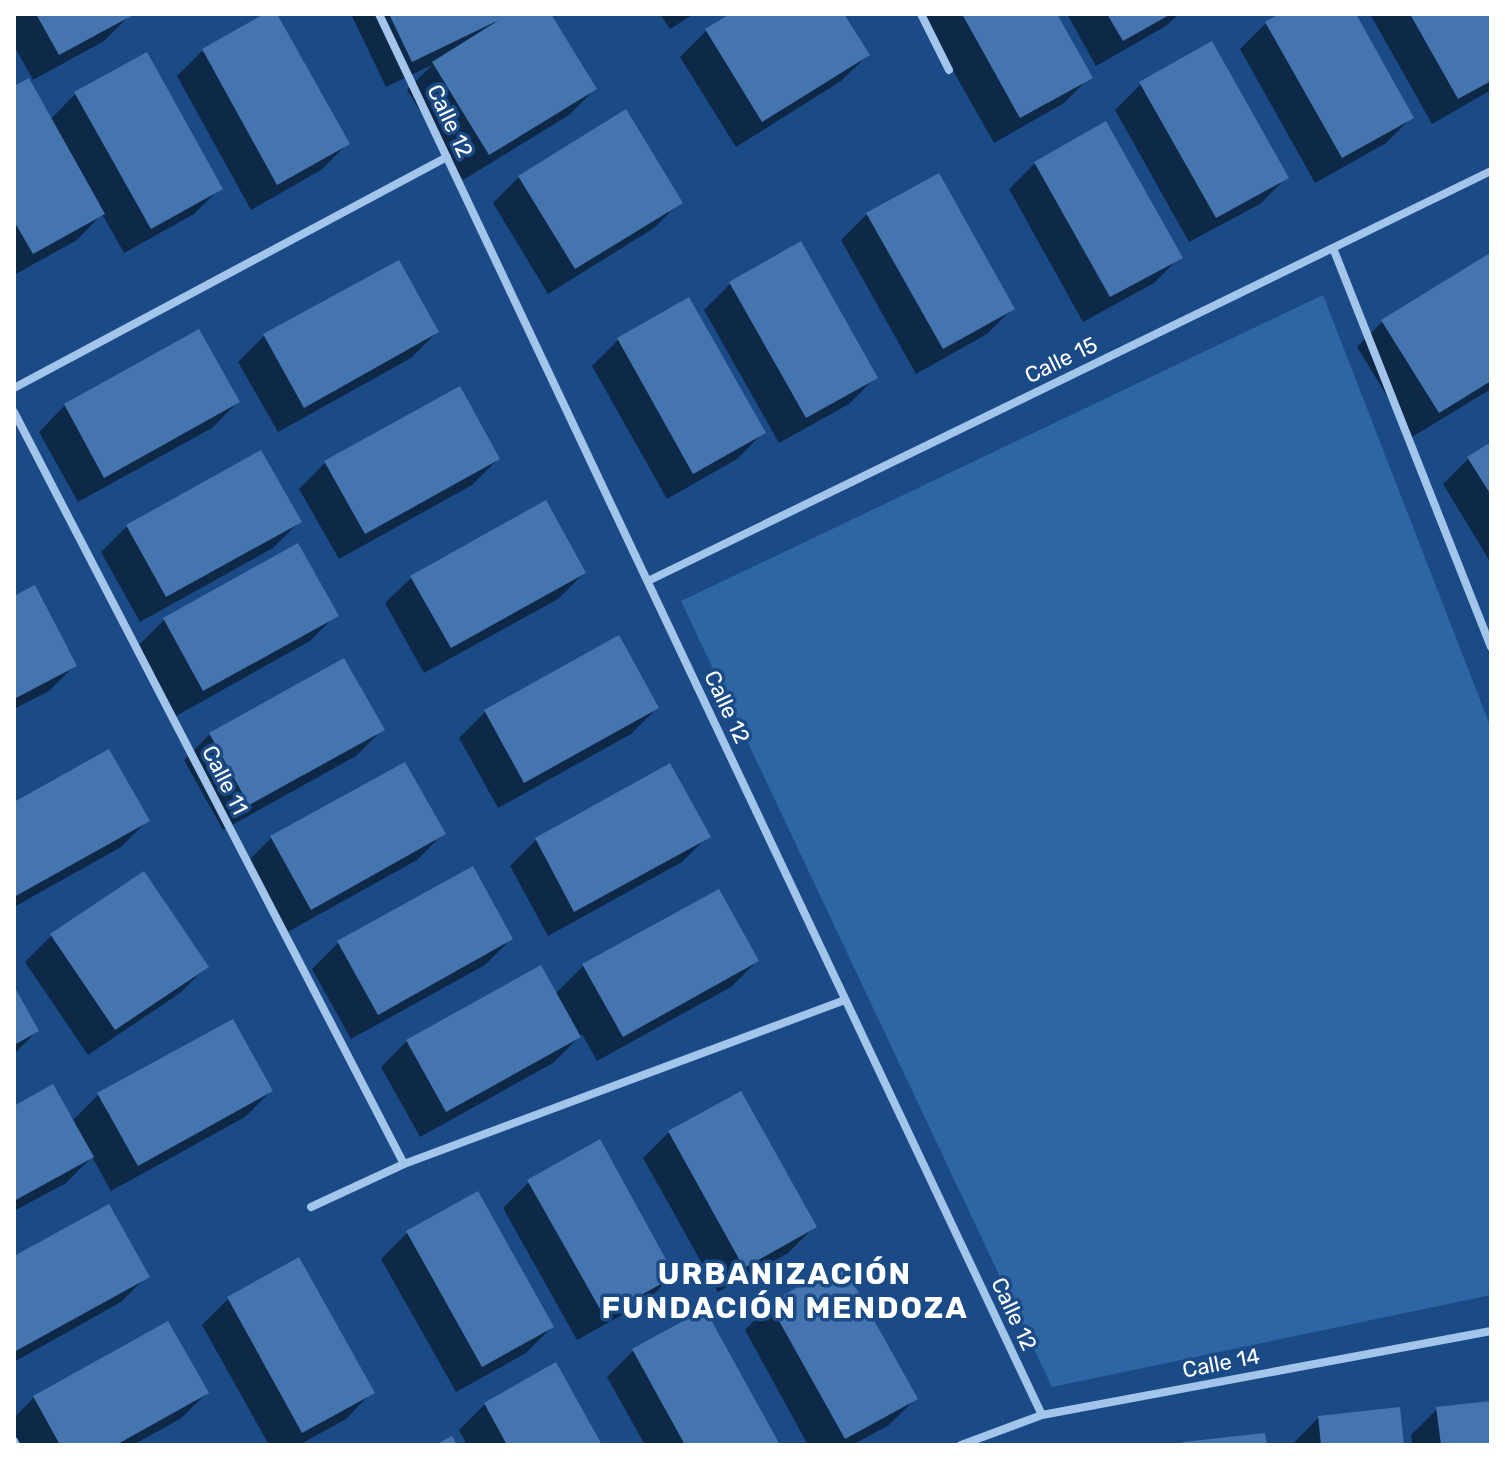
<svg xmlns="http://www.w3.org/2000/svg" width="1505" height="1459" viewBox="0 0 1505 1459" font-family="Rubik,sans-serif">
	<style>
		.green { fill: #2e65a4 }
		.shadow { fill: #0007 }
		.building { fill: #4475af }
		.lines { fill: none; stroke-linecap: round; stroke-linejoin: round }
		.street { stroke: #a3c5ec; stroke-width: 8 }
		.labels { text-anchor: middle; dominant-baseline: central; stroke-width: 7; stroke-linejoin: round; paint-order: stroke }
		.street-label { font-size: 22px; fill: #fff; stroke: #1b4b86 }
		.district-label { font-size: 30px; font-weight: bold; letter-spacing: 2px; fill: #fff; stroke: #1b4b86 }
	</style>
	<rect width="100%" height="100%" fill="#1b4b86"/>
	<!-- green -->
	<path class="green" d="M1323,295L1491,728V1295L1052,1387L681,601Z"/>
	<!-- shadow -->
	<path class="shadow" d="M14,14H129L130,15L104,41L33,80L14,46Z
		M268,14H275L347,144L321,170L251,210L177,76L203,50Z
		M351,14H549L595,89L569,115L463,180L407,90L432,65L386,87Z
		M660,14H694L670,29Z
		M734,14H842L868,55L841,81L736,147L680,57L706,31Z
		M921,14H1055L1090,77L1064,103L994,143Z
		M1067,14H1179L1166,26L1096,66Z
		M1283,14H1354L1412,117L1386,143L1315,183L1240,49L1266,23Z
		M1370,14H1491V90L1432,124Z
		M1141,84L1286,178L1260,204L1189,242L1115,110Z
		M14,89L50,120L75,94L220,188L194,214L124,253L102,214L77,240L14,275Z
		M625,112L680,202L654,228L548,294L493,203L519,177Z
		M1035,163L1180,257L1154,283L1083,322L1009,189Z
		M867,214L1013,308L987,334L916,374L841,240Z
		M1489,256L1491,259V389L1412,437L1357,347L1383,321Z
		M730,284L875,378L849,404L779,443L704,310Z
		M437,332L411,358L278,432L238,362L264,336Z
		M618,340L763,433L737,459L667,499L592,366Z
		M238,402L212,428L78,502L39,432L65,405Z
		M1491,444V563L1443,484L1469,458Z
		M498,459L472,485L339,559L299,489L325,463Z
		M299,522L273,548L140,622L101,552L127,526Z
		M297,546L336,615L310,641L176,716L138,646L164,620Z
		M584,573L558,599L424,673L385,603L412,577Z
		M14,598L75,665L49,691L14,709Z
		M618,638L657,708L631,734L498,808L459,738L485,712Z
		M382,730L356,756L223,830L184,760L210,734Z
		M405,765L443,834L417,860L284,934L245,864L271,838Z
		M669,766L708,836L682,862L548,936L510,866L536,840Z
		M14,804L147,821L121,847L14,907Z
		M472,868L511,939L485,965L351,1039L312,969L338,943Z
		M143,874L206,967L180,993L88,1055L25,962L51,936Z
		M757,961L731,987L597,1061L582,1034L553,1063L420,1137L381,1067L407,1041L555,994L584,965Z
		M14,990L37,1031L14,1054Z
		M271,1091L245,1117L111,1191L92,1157L66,1183L14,1211V1108L72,1121L98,1095Z
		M669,1132L814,1227L788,1253L718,1292L643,1158Z
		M529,1182L673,1275L647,1301L577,1340L503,1208Z
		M478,1194L552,1327L526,1353L456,1392L381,1259L407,1233Z
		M14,1259L147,1276L121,1302L14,1362Z
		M298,1259L372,1392L346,1419L299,1445H269L202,1325L228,1299Z
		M771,1304L915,1399L889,1425L852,1445H808L745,1330Z
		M633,1351L777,1445H645L607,1377Z
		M207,1393L180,1419L133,1445H20L14,1434V1418L34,1397Z
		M1491,1403V1445H1412L1411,1435L1437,1409Z
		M485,1404L600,1445H467L459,1430Z
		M1318,1418L1402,1445H1292Z"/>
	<!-- building -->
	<path class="building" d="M36,14H135L59,55Z
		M264,14H277L350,144L277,185L202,49Z
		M389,14H551L597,89L489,155L432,62L499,20L412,62Z
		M730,14H844L870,55L762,122L705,29Z
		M962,14H1057L1093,78L1020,118Z
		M1107,14H1171L1123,41Z
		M1279,14H1356L1414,118L1342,158L1265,22Z
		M1410,14H1491V81L1458,99Z
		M1212,41L1289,178L1216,218L1139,82Z
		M147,52L223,189L151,229L74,92Z
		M29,78L105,214L33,254L14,221V86Z
		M626,109L683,203L575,269L518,176Z
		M1106,121L1183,258L1110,297L1034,162Z
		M939,173L1015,309L943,349L866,213Z
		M801,241L878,378L806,418L729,282Z
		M1490,253L1491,381L1439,413L1381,320Z
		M399,260L439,332L304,408L263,334Z
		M689,297L766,433L693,474L617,338Z
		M199,329L240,402L104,478L64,404Z
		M460,386L500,459L365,534L324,461Z
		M1491,442V495L1467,457Z
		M261,450L302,522L166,597L126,525Z
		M546,500L586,573L451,648L410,576Z
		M298,543L339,616L203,691L163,618Z
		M35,585L77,666L14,699V596Z
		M619,635L659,708L524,783L484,710Z
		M344,658L385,730L249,805L209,733Z
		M109,749L150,821L14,897V802Z
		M405,762L446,834L311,910L270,836Z
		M670,763L711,837L574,912L535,838Z
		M473,866L513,939L378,1015L337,941Z
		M144,871L209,967L115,1030L50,934Z
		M719,889L759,961L623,1037L582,964Z
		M541,965L581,1037L446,1112L406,1040Z
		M14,986L39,1031L14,1045Z
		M233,1019L273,1091L138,1166L97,1093Z
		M53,1084L94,1157L14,1201V1106Z
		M741,1091L817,1227L744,1268L668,1131Z
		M600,1139L675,1276L604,1316L527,1180Z
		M478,1191L554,1327L482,1367L406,1231Z
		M109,1204L150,1277L14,1352V1256Z
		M299,1257L375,1393L302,1433L227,1297Z
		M842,1263L918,1399L845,1439L769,1303Z
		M705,1309L780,1445H685L632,1349Z
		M168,1321L209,1393L116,1445H60L33,1396Z
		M556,1362L602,1445H507L484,1403Z
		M1491,1401V1445H1441L1436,1407Z
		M1400,1407L1404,1445H1321L1318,1416Z
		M1265,1433L1267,1445H1183V1442Z
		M452,1436L457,1445H435Z"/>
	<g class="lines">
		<!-- street -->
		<path class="street" d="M379,14L1042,1415
			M921,14L949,70
			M1333,248L1491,647
			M14,388L447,157
			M14,412L404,1164
			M648,581L1491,171
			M311,1207L404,1164L845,1000
			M14,1441L16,1445
			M961,1445L1042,1415L1491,1331"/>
	</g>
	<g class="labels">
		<!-- street labels -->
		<g class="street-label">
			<text transform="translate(450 121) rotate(65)">Calle 12</text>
			<text transform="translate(1061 360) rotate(-26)">Calle 15</text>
			<text transform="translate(727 707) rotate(65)">Calle 12</text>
			<text transform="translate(225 780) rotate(63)">Calle 11</text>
			<text transform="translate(1014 1314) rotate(65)">Calle 12</text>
			<text transform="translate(1221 1363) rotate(-11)">Calle 14</text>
		</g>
		<!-- district labels -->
		<g class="district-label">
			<text x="785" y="1274">URBANIZACIÓN<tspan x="785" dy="34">FUNDACIÓN MENDOZA</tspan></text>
		</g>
	</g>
	<!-- border -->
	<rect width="1505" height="1459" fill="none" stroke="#ffffff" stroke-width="32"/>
</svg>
